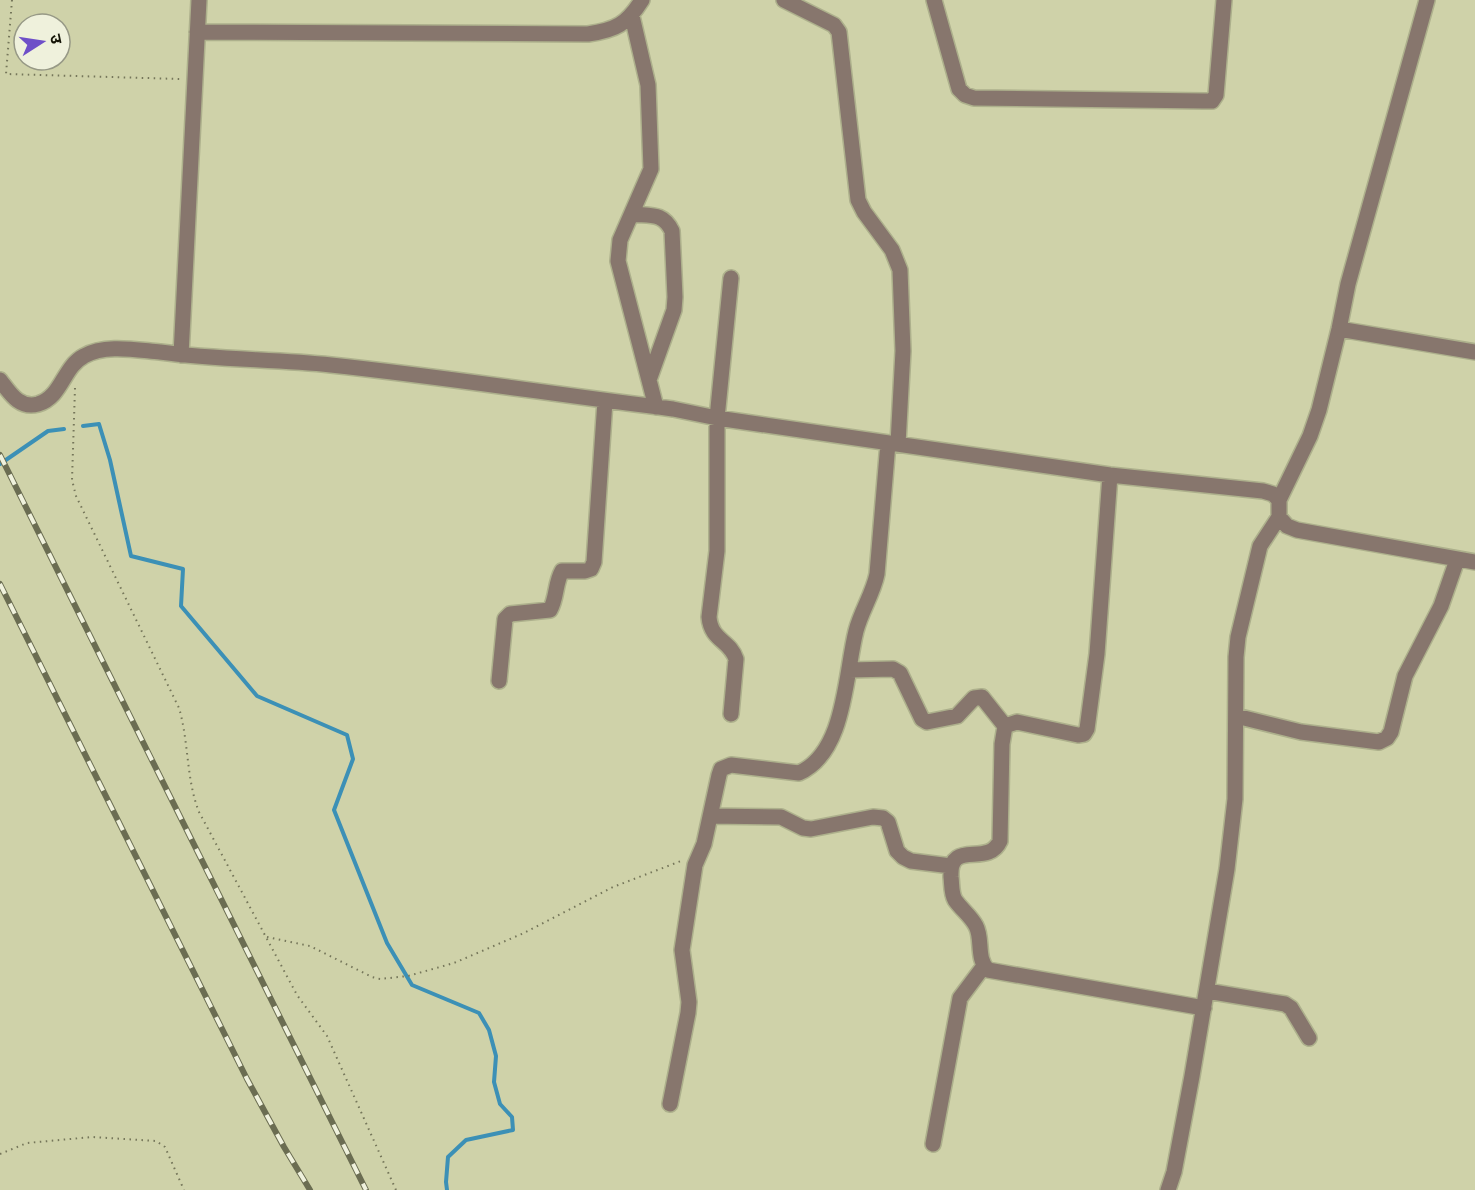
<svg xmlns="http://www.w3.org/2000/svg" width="1475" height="1190" viewBox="0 0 1475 1190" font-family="Karla,'Noto Sans Devanagari',sans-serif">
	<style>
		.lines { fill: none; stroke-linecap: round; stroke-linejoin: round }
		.stream { stroke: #3c90b6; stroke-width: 4 }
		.minor-casing { stroke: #adb08c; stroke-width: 18 }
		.path { stroke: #75765a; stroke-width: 2; stroke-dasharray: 1.5 4.5; stroke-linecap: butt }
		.minor { stroke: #87766d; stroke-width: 15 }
		.rail-casing { stroke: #6b6d52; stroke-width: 6 }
		.rail { stroke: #eff1dc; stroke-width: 4; stroke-dasharray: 11; stroke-linecap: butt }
	</style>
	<rect width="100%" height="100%" fill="#cfd2a9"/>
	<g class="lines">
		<!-- stream -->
		<path class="stream" d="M83,426L99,424L110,460L131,556L183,569L181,606L257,696L347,735L353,759L334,810L387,943L412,985L479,1013L489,1030L496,1056L494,1082L500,1104L512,1117L513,1130L466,1140L448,1157L446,1182L447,1190
			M0,464L48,431L64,429"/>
		<defs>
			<path id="minor" d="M784,0L834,25L839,32L858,200L864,212L892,250L900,270L903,351L898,444
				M934,0L959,89L965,95L974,98L1204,101H1212L1216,95L1224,0
				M632,16L648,85L651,169L620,240L618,261L656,407
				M197,32L588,34C616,30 627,24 642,0
				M632,214C650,216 663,212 672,231L675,297L674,310L649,380
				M1339,329L1475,352
				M181,355L199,0
				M0,380C10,393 19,409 38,404C62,397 63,367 84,356C105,344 136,350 160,352C217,360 274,359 331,365C445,377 559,395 673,409L717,418L1110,475L1263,491L1273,494L1279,500V517L1287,526L1297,530L1475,562
				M1110,475L1097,654L1087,729L1084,734L1078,735L1017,722L1005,726L1002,744L1000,841C988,868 949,838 951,877C952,884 951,893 955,900C961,909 971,916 976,926C983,939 976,959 988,970L1204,1008
				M1279,500L1310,436L1319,410L1339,329L1348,284L1427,0
				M849,670L893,669L900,673L922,719L927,722L957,716L974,698L982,697L1005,726
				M499,681L505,619L510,614L550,610C557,598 555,583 562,571H585L591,569L594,562L605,401
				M731,714L736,659C730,640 711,641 709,617L717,551V418L731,278
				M1236,716L1301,732L1379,742L1387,738L1391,732L1405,676L1441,606L1457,560
				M710,816L781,817L803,828L811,829L873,817L883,818L888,822L897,851L903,857L911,861L951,866
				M1207,991L1285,1004L1291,1008L1309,1038
				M670,1104L688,1013L689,1002L682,950L695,865L704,844L719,775L721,769L731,765L799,773C846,752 845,674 856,631C861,611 873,594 877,574L888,443
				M933,1144L960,998L984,966
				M1168,1190L1174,1172L1192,1076L1227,869L1235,799L1236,657L1238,637L1260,546L1279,517"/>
		</defs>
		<!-- minor casing -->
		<use href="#minor" class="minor-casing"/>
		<!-- path -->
		<path class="path" d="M12,0L6,74L180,79
			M75,388L72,480L76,496L179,708C189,742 186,779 199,812L297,995L327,1036L396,1190
			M267,937L310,946L372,977L380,979L408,976L454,963L524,933L613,887L681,861
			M0,1154L27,1143L92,1137L156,1141L165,1147L184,1190"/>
		<!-- minor -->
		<use href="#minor" class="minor"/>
		<defs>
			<path id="rail" d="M0,455L366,1190
				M0,584L247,1079L284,1147L310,1190"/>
		</defs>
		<!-- rail casing -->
		<use href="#rail" class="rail-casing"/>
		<!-- rail -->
		<use href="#rail" class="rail"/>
	</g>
	<!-- north arrow -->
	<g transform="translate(42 42) rotate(78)"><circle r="28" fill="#eff1dc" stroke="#979986" stroke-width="1.5"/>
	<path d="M0-4.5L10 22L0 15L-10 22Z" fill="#6e4fc8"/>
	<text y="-9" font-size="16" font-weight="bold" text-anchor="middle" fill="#141406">उ</text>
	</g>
</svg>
